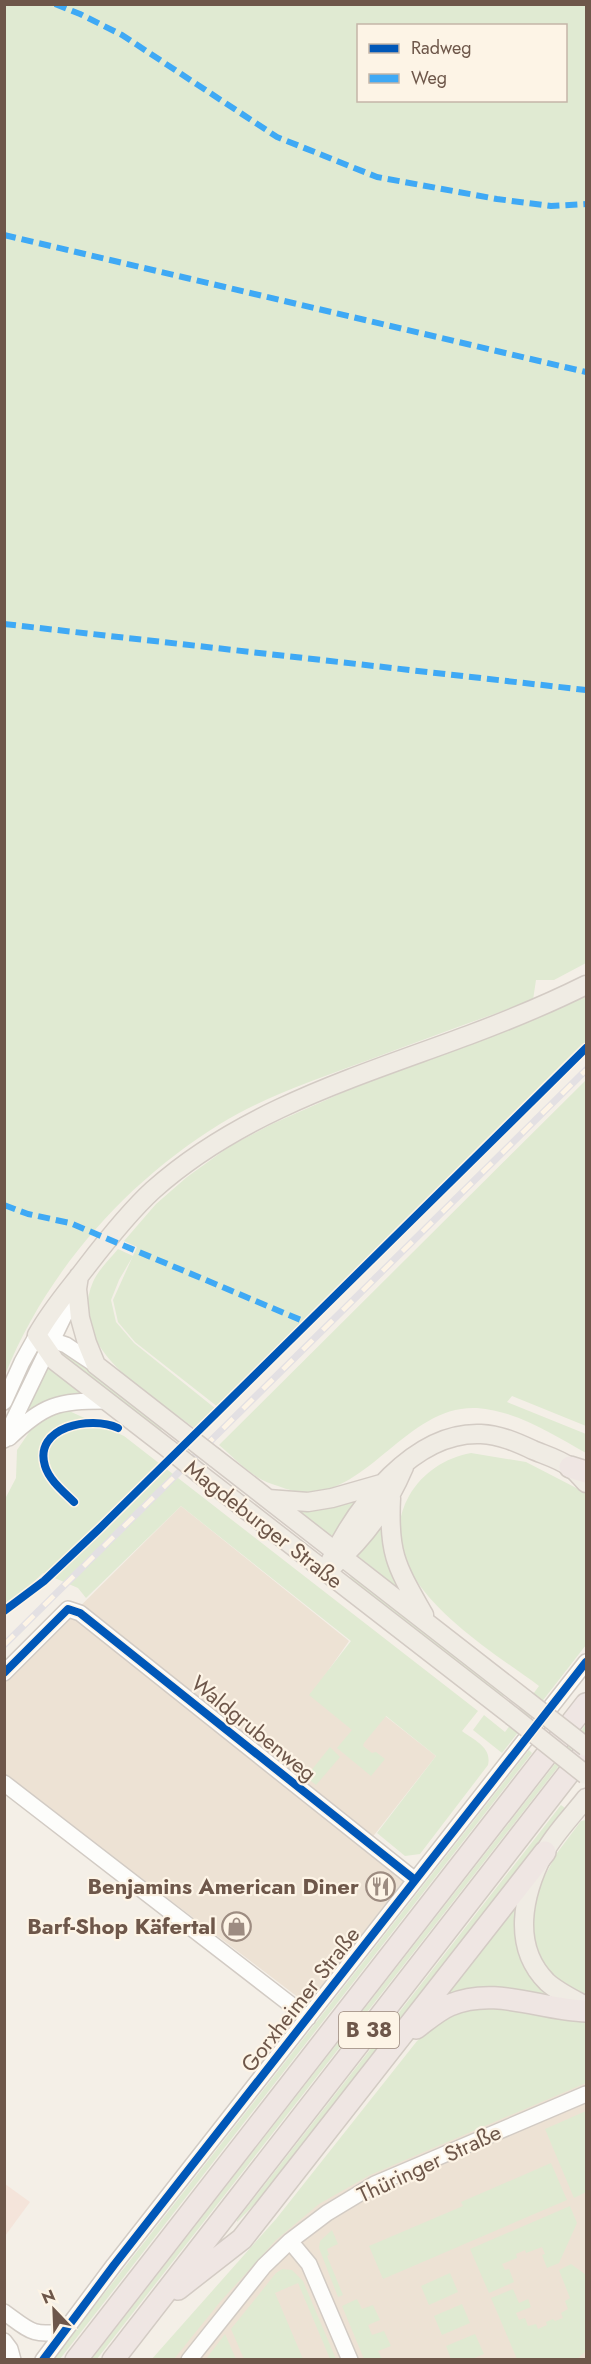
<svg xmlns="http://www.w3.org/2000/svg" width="591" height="2364" viewBox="0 0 591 2364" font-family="Jost,sans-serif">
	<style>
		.residential { fill: #ede2d4 }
		.commercial { fill: #f4e4da }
		.green { fill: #e0ead2; fill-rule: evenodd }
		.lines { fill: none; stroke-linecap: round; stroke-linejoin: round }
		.minor-casing { stroke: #d2cbc4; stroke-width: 18 }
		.major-casing { stroke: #d3cbc4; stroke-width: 21 }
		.highway-casing { stroke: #d3cbc4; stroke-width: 24 }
		.minor { stroke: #fdfdfb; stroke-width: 15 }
		.major { stroke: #f0ece4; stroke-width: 18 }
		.highway { stroke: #efe6e3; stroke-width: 21 }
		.rail-casing { stroke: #e3e0e3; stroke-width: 7 }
		.rail { stroke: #fdf4e6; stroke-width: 4.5; stroke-dasharray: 14; stroke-linecap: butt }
		.major-bridge-casing { stroke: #d3cbc4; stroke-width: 21; stroke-linecap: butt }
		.major-bridge { stroke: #f0ece4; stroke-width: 18 }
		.quiet { stroke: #3fa9f5; stroke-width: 6; stroke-dasharray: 12 6; stroke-linecap: butt }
		.cycleway-casing { stroke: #fdf4e6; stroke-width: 11 }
		.cycleway { stroke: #0057b8; stroke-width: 8 }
		.labels { text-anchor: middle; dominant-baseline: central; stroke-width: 4.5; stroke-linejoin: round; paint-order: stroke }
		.shield { fill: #fdf4e6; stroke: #998679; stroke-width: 1.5 }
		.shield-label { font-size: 21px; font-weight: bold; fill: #6e574a }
		.street-label { font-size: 22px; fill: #6e574a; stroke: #fdf4e6 }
		.poi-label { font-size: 22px; font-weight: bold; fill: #6e574a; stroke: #fdf4e6; text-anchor: end }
	</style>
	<rect width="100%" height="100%" fill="#f4efe7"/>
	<!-- residential -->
	<path class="residential" d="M181,1506L349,1641L328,1671L436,1756L364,1848L405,1879L307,2004L5,1775L4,1682Z
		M586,2082V2359L162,2360L291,2206Z"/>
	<!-- commercial -->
	<path class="commercial" d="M5,2184L30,2202L5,2236Z"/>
	<!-- green -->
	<path class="green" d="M5,5H586V963L554,980H536L533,1000C477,1020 422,1040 366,1061C317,1079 266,1096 220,1124C126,1182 46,1272 5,1375ZM358,26H566V100H358Z
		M586,995V1053L223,1411L135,1342L118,1322L113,1300L137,1247L124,1241L156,1204L187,1177L230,1146L272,1124L344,1092Z
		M586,1080V1426L512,1396L507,1402L586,1434V1453C552,1434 517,1411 477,1408C399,1404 359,1520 278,1486C271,1484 263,1481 257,1477C243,1468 231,1455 219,1445Z
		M118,1249L133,1256L119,1280L111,1300L116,1322L134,1343L216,1409L196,1429C153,1396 64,1348 93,1282C98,1270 110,1259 118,1249Z
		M56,1348L63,1350L164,1427L159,1432L59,1356Z
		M46,1364L86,1394L24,1416L21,1412Z
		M67,1410L124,1436L478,1711L462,1731C475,1741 492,1747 488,1765L420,1854L405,1856L377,1833L436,1756L386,1716L364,1743L363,1746L372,1753L376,1752L385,1759L371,1776L337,1748L352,1730L309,1695L351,1641L181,1506L86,1598L78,1588L43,1573L16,1599L5,1607V1499L16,1478L17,1450L30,1431L46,1417Z
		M471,1453L526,1462L586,1493V1645L502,1753L473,1730L484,1715L505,1732L539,1686C487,1647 364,1576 409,1496C423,1472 445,1458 471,1453Z
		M359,1498L333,1535H330L298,1510Z
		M382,1522L400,1587L398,1588L358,1556Z
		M352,1574L505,1693L502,1698L358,1587L350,1577Z
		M586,1724V1731L97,2359L91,2360Z
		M330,1747L340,1757L316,1785L306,1777Z
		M529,1750L532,1753L60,2359H53Z
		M561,1805L565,1808L266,2193L237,2222V2220Z
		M586,1820V2083L370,2175L319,2204L276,2240L220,2302L174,2359L151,2360L276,2219L417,2041C429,2031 441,2020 455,2013C493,1996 540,2014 579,2021L574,1992L544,1968L529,1932L531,1902L557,1853L581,1821Z
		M519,1896V1911L556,1997L439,1999Z
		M586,2111V2192L574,2198L545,2129Z
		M551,2163L567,2200L383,2279L369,2246L463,2206L461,2202Z
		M570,2206L577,2223L559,2263L547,2268L542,2255L545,2254L542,2247L526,2253L525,2250L516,2254L517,2258L502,2264L505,2270L509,2269L514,2282L489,2293L470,2249Z
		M332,2230L338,2244L327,2249L329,2255L327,2256L343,2295L338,2297L319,2248L320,2241Z
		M571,2264L586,2275V2351L577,2359H517L491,2298L513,2289L519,2303L528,2299L531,2307L516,2313L519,2320L525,2318L528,2326L536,2324L538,2329L547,2325L546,2322L553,2319L555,2321L563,2318L561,2313L568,2309L565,2301L570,2298L559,2270Z
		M282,2269L292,2270L303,2281L336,2359H330L298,2283L275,2293L303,2359H244L231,2329L276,2273Z
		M450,2273L458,2292L429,2305L421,2286Z
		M357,2299L362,2309L373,2305L380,2320L368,2325L372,2335L384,2331L391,2346L378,2351L382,2359H364L342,2306Z
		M462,2304L470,2323L442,2335L434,2316Z
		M225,2334L236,2359H206Z
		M475,2334L484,2354L472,2359H451L446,2346Z"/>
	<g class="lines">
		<defs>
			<path id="minor" d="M4,1402L22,1362L37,1335L66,1345L96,1365
				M9,1438C45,1404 57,1401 106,1401
				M4,1440L77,1289
				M4,1673L68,1609L80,1613L415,1880
				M4,1783L308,2018
				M290,2241L309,2264L350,2360
				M4,2312C29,2330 32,2337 64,2331
				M4,2341L10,2349L13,2360
				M43,2360L114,2265L586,1662
				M189,2360L264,2266L290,2241L327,2213L375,2184L586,2094"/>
			<path id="major" d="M79,1276L77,1289L80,1318L87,1343L96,1365L187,1436
				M170,1450L55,1361L37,1335C53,1307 68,1291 87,1266C107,1240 129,1212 153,1190C242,1110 359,1076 469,1035C509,1020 548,1004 586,985
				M214,1457L526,1700
				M200,1474L512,1716
				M391,1498C388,1555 397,1567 424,1615
				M268,1499L308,1502L332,1498L381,1484
				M331,1560C357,1506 414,1431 481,1434C500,1435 516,1442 533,1450C545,1455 559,1459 570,1467C576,1471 581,1478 586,1483
				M334,1565C366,1536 387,1507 404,1467
				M586,1798C573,1815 554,1834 544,1853C523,1894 511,1946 547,1982C558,1992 573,1999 586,2006"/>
			<path id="highway" d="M570,1467L586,1472
				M416,2028C427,2020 438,2010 450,2005C496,1986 540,2010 586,2011
				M178,2289L242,2239L545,1852
				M76,2360L586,1704
				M113,2360L586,1751"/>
		</defs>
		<!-- minor casing -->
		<use href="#minor" class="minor-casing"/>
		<!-- major casing -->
		<use href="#major" class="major-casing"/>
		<!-- highway casing -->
		<use href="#highway" class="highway-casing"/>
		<!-- minor -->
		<use href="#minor" class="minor"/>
		<!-- major -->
		<use href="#major" class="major"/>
		<!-- highway -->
		<use href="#highway" class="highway"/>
		<defs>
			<path id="rail" d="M4,1645L586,1070"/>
		</defs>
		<!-- rail casing -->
		<use href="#rail" class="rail-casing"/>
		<!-- rail -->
		<use href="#rail" class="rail"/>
		<defs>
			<path id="major-bridge" d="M187,1436L214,1457
				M170,1450L200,1474
				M526,1700L586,1747
				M512,1716L586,1775"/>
		</defs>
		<!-- major-bridge casing -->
		<use href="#major-bridge" class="major-bridge-casing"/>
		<!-- major-bridge -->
		<use href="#major-bridge" class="major-bridge"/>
		<!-- quiet -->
		<path class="quiet" d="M55,4L80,14L122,35L277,137L377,177L497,199L551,206L586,204
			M4,235L586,372
			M4,624L586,690
			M4,1205L28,1214L70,1223L308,1323"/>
		<defs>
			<path id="cycleway" d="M74,1502C64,1492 49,1480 45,1466C33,1427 91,1415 118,1428
				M4,1611L44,1581L99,1529L586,1048
				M4,1673L68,1609L80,1613L415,1880
				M43,2360L114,2265L586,1662"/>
		</defs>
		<!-- cycleway casing -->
		<use href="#cycleway" class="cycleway-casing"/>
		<!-- cycleway -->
		<use href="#cycleway" class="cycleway"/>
	</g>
	<!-- icons -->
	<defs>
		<symbol id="restaurant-ring" viewBox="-11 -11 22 22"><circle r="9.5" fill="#fdf4e6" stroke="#9d8c81" stroke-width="1.5"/><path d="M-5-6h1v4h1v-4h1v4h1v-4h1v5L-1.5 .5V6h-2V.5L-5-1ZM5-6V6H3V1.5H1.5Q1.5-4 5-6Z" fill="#9d8c81"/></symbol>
		<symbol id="shop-ring" viewBox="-11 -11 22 22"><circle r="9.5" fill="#fdf4e6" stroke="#9d8c81" stroke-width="1.5"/><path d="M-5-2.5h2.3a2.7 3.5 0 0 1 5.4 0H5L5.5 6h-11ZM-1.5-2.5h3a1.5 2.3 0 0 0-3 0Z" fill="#9d8c81"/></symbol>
	</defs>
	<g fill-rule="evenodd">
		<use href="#restaurant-ring" x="364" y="1870" width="33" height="33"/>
		<use href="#shop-ring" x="220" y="1910" width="33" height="33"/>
	</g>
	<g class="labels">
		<!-- shield labels -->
		<rect class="shield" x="339" y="2012" width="60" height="36" rx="4.5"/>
		<g class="shield-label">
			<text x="369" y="2030">B 38</text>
		</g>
		<!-- street labels -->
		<g class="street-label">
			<text transform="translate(264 1524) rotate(38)">Magdeburger Straße</text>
			<text transform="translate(254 1728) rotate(39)">Waldgrubenweg</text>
			<text transform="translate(300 1999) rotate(-52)">Gorxheimer Straße</text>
			<text transform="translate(429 2163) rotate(-25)">Thüringer Straße</text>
		</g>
		<!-- poi labels -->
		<g class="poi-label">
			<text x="359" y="1886">Benjamins American Diner</text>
			<text x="216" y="1926">Barf-Shop Käfertal</text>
		</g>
	</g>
	<!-- border -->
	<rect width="591" height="2364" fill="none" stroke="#6e574a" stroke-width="12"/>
	<!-- legend -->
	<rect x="357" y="24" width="210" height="78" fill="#fdf4e6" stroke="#c4b5a8" stroke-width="1.5"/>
	<rect x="369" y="44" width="30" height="9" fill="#0057b8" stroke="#c4b5a8" stroke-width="1.5"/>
	<text x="411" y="54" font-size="18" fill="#6e574a">Radweg</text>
	<rect x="369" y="74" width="30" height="9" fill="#3fa9f5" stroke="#c4b5a8" stroke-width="1.5"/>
	<text x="411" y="84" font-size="18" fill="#6e574a">Weg</text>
	<!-- north arrow -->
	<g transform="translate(54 2310) rotate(337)" stroke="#fdf4e6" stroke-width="4.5" paint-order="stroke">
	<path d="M0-4.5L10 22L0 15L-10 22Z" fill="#6e574a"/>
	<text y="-9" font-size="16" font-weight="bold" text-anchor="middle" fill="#6e574a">N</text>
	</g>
</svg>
